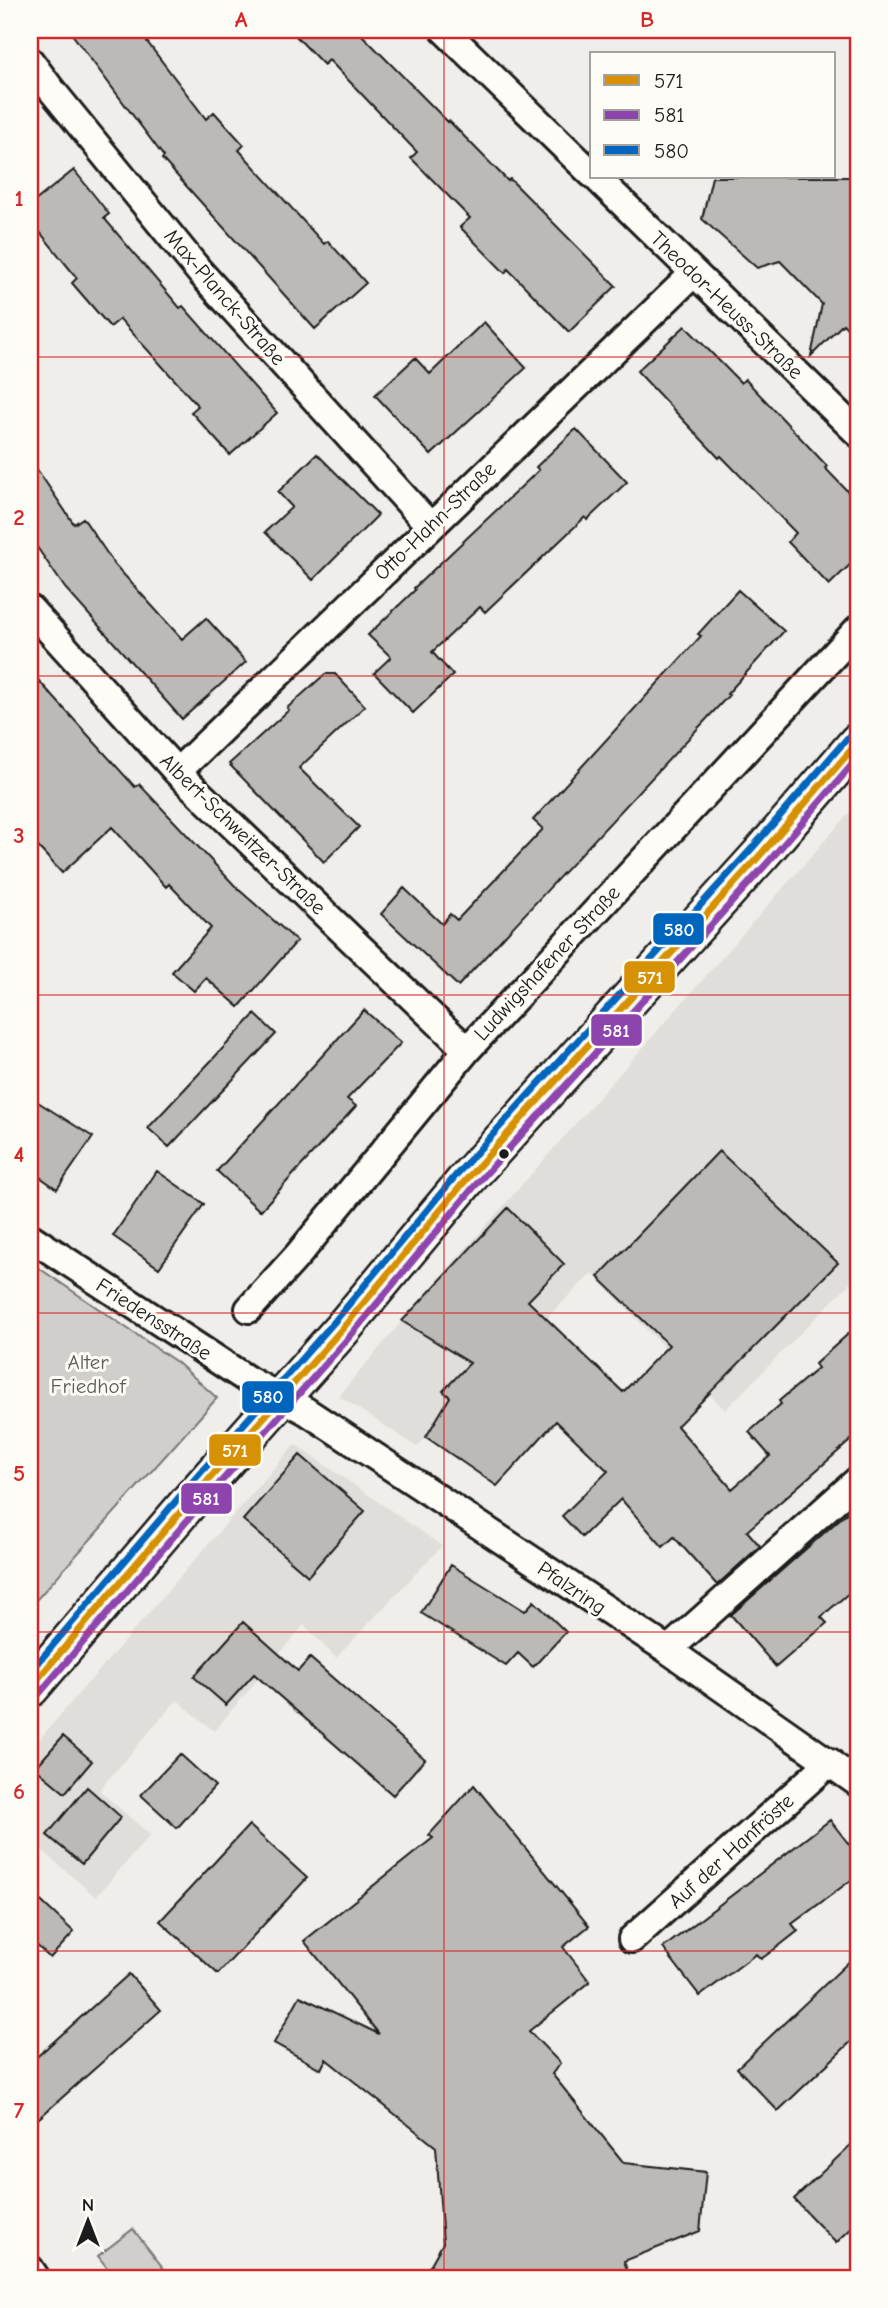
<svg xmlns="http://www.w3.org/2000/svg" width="888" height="2308" viewBox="0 0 888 2308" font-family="'Comic Neue',sans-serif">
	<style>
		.built { fill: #e0deda }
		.green { fill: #d0cfcc; stroke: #767674; stroke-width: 2 }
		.building { fill: #bbbab6; stroke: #1c1c1c; stroke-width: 2 }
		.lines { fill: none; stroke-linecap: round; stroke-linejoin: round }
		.minor-casing { stroke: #1c1c1c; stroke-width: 32 }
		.secondary-casing { stroke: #1c1c1c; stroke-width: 42 }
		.minor { stroke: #fdfcf7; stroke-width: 26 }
		.secondary { stroke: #fdfcf7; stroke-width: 37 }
		.bus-1-casing { stroke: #fdfcf7; stroke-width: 12 }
		.bus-2-casing { stroke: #fdfcf7; stroke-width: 12 }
		.bus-3-casing { stroke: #fdfcf7; stroke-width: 12 }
		.bus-1 { stroke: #d69104; stroke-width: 7 }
		.bus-2 { stroke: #8e44ad; stroke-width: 7 }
		.bus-3 { stroke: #0065bd; stroke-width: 7 }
		.grid { fill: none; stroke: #d62828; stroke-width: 2; stroke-opacity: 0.55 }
		.bus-dot { fill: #1c1c1c; stroke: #fdfcf7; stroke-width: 2.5 }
		.labels { text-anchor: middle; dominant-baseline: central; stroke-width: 6; stroke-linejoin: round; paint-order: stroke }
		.street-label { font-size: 21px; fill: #1c1c1c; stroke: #fdfcf7 }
		.park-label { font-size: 21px; fill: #5b5b5a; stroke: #fdfcf7 }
		.line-badge { stroke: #fdfcf7; stroke-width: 2.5 }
		.badge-label { font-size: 19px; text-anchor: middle; font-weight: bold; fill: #fff }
		.neatline { fill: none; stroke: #d62828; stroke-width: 2.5 }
		.grid-label { font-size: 23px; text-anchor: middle; font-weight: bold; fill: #d62828 }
	</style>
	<rect width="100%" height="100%" fill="#f0eeea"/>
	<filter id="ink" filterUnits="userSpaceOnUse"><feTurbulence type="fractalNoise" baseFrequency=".0143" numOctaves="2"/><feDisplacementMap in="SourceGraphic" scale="14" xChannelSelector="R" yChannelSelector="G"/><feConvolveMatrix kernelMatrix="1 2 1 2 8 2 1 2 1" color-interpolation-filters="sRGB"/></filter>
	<g filter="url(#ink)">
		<!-- built -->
		<path class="built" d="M858,803V1275L725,1410L592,1273L417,1447L339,1396L402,1321Z
			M295,1444L442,1546L336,1658L304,1625L214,1731L177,1700L99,1790L150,1835L96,1897L30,1840V1750Z"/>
		<!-- green -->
		<path class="green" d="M30,1262L178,1363L217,1398L30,1607Z
			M133,2229L171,2278H115L98,2256Z"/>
		<!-- building -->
		<path class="building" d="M69,30H138L206,119L214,112L244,145L239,150L324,244L328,241L366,283L315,329L162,159L164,157Z
			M290,30H360L358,31L448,122L449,121L508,181L510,179L616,286L569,332L508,269L505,273L460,227L470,218L411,158L417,152L329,60L324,65Z
			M74,170L109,214L104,218L180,308L183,306L277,413L230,455L191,412L198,406L120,319L110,327L72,283L77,278L30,220V205Z
			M712,177H858V339L843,324L811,356L822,304L780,261L757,268L702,219Z
			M484,322L526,368L431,455L375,395L415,358L430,374Z
			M685,326L741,383L745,379L827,466L825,468L858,502V557L829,585L788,542L796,533L721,456L719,458L637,371Z
			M576,429L627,482L587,520L585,517L485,612L480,607L432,652L453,675L413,713L374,673L391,657L368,635L415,590L414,588L539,470L536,467Z
			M317,454L378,515L313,580L265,532L292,507L278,492Z
			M30,459L74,524L83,518L115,565L182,639L206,618L246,662L182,719L65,588L30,537Z
			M738,590L784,631L727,694L729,695L458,986L381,914L404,888L442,924L450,914L457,920L543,829L533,820L701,636L698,634Z
			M30,671L135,787L139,784L238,889L297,941L239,1007L206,978L194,991L172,972L211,928L169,884L166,887L112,827L62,873L30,838Z
			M325,674H335L365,706L299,768L359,827L324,862L229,764L289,710L287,708Z
			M364,1010L401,1043L347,1099L356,1106L260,1211L217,1171Z
			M255,1014L276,1034L169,1147L148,1128Z
			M30,1097L93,1137L57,1189L30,1170Z
			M719,1151L838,1263L677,1426L732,1489L770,1456L749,1432L781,1404L779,1401L818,1368L815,1364L858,1325V1434L747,1531L760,1546L717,1585L674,1537L663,1547L621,1499L582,1537L562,1516L608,1471L556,1421L497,1486L426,1437L450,1397L443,1391L470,1363L402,1321L508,1208L564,1264L528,1301L623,1392L669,1345L598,1277Z
			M157,1171L204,1204L159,1268L113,1236Z
			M300,1455L365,1511L308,1576L243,1520Z
			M858,1503V1585L821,1617L827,1623L776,1667L731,1615Z
			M451,1565L525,1611L534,1601L566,1632L533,1667L518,1653L506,1666L421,1613Z
			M243,1622L298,1671L310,1658L425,1759L393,1795L254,1674L226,1705L194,1677Z
			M63,1736L92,1761L65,1793L35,1768Z
			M180,1754L215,1786L177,1828L141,1795Z
			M474,1785L589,1926L563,1947L590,1982L529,2031L560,2063L552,2074L624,2163L706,2172L700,2231L624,2261L628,2272L612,2278H423L443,2243L436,2147L326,2059L321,2069L274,2043L300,1996L379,2034L304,1941L433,1838L429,1835Z
			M87,1787L121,1817L82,1864L47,1835Z
			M830,1820L858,1856V1875L792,1924L798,1931L779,1946L761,1959L756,1954L700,1996L663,1948Z
			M249,1825L307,1878L218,1974L160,1921Z
			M30,1891L74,1932L50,1958L30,1939Z
			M858,1953V2035L778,2111L737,2068Z
			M129,1974L161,2010L30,2126V2063Z
			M858,2138V2222L836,2243L794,2199Z"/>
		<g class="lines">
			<defs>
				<path id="minor" d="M444,30L592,174
					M30,61L50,88L200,272L430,526
					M596,177L858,433
					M30,609L177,772L467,1050
					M177,772L694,273
					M30,1237L248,1380L306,1411L432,1494L668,1650L858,1783
					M249,1309L298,1255L467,1050L858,629
					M668,1650L858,1480
					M632,1939L830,1762
					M30,2269L36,2278"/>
				<path id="secondary" d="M30,1688L195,1495L343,1328L465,1181L762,853L858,742"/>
			</defs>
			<!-- minor casing -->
			<use href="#minor" class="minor-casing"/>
			<!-- secondary casing -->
			<use href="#secondary" class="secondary-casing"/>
			<!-- minor -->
			<use href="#minor" class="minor"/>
			<!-- secondary -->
			<use href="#secondary" class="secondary"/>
			<defs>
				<path id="bus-1" d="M30,1688L195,1495L343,1328L465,1181L762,853L858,742"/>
				<path id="bus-2" d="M38,1695L203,1502L351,1335L473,1188L770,860L858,758"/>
				<path id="bus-3" d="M30,1672L187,1488L335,1321L457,1174L754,846L850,735"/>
			</defs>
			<!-- bus-1 casing -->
			<use href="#bus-1" class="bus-1-casing"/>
			<!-- bus-2 casing -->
			<use href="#bus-2" class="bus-2-casing"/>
			<!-- bus-3 casing -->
			<use href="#bus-3" class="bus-3-casing"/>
			<!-- bus-1 -->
			<use href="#bus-1" class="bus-1"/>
			<!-- bus-2 -->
			<use href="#bus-2" class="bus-2"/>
			<!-- bus-3 -->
			<use href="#bus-3" class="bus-3"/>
		</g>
	</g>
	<!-- grid -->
	<path class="grid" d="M444,30V2278M30,357H858M30,676H858M30,995H858M30,1313H858M30,1632H858M30,1951H858"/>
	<!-- markers -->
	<circle class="bus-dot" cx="504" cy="1154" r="6"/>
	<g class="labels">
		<!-- street labels -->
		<g class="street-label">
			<text transform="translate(225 297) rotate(49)">Max-Planck-Straße</text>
			<text transform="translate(727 305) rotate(44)">Theodor-Heuss-Straße</text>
			<text transform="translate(435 521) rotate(-44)">Otto-Hahn-Straße</text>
			<text transform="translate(243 834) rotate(44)">Albert-Schweitzer-Straße</text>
			<text transform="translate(547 963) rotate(-47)">Ludwigshafener Straße</text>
			<text transform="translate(154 1319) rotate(33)">Friedensstraße</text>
			<text transform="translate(572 1588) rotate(34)">Pfalzring</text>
			<text transform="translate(731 1851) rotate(-42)">Auf der Hanfröste</text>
		</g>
		<!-- park labels -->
		<g class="park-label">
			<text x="88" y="1362">Alter<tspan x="88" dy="24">Friedhof</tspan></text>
		</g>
	</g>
	<g class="line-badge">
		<rect x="652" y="912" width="53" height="34" rx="7" fill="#0065bd"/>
		<rect x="623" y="960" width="53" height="34" rx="7" fill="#d69104"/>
		<rect x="590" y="1013" width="53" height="34" rx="7" fill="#8e44ad"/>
		<rect x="241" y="1380" width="54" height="34" rx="7" fill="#0065bd"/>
		<rect x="208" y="1433" width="54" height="34" rx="7" fill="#d69104"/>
		<rect x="180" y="1482" width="53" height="33" rx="7" fill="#8e44ad"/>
	</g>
	<g class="badge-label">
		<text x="679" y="936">580</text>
		<text x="650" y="984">571</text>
		<text x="616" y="1037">581</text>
		<text x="268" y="1403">580</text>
		<text x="235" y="1457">571</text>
		<text x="206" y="1505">581</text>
	</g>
	<!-- margin -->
	<rect width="888" height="2308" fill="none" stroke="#fdfcf7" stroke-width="77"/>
	<!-- legend -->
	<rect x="590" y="52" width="245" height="126" fill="#fdfcf7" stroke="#a3a29f" stroke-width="2"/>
	<rect x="604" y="75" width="35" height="10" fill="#d69104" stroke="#a3a29f" stroke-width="2"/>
	<text x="654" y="88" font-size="21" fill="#1c1c1c">571</text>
	<rect x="604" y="110" width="35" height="10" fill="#8e44ad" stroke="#a3a29f" stroke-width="2"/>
	<text x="654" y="122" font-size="21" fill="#1c1c1c">581</text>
	<rect x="604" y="145" width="35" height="10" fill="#0065bd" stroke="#a3a29f" stroke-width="2"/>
	<text x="654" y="158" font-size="21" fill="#1c1c1c">580</text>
	<!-- north arrow -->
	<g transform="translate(88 2221)" stroke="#fdfcf7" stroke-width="5" paint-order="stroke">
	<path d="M0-5L12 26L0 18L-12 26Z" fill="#1c1c1c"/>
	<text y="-10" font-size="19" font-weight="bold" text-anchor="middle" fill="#1c1c1c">N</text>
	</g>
	<rect x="38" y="38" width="812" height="2232" class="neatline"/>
	<g class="grid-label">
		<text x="241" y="27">A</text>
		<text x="647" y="27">B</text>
		<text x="19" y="206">1</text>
		<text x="19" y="525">2</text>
		<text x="19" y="843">3</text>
		<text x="19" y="1162">4</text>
		<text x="19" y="1481">5</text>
		<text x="19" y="1799">6</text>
		<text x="19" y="2118">7</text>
	</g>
</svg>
